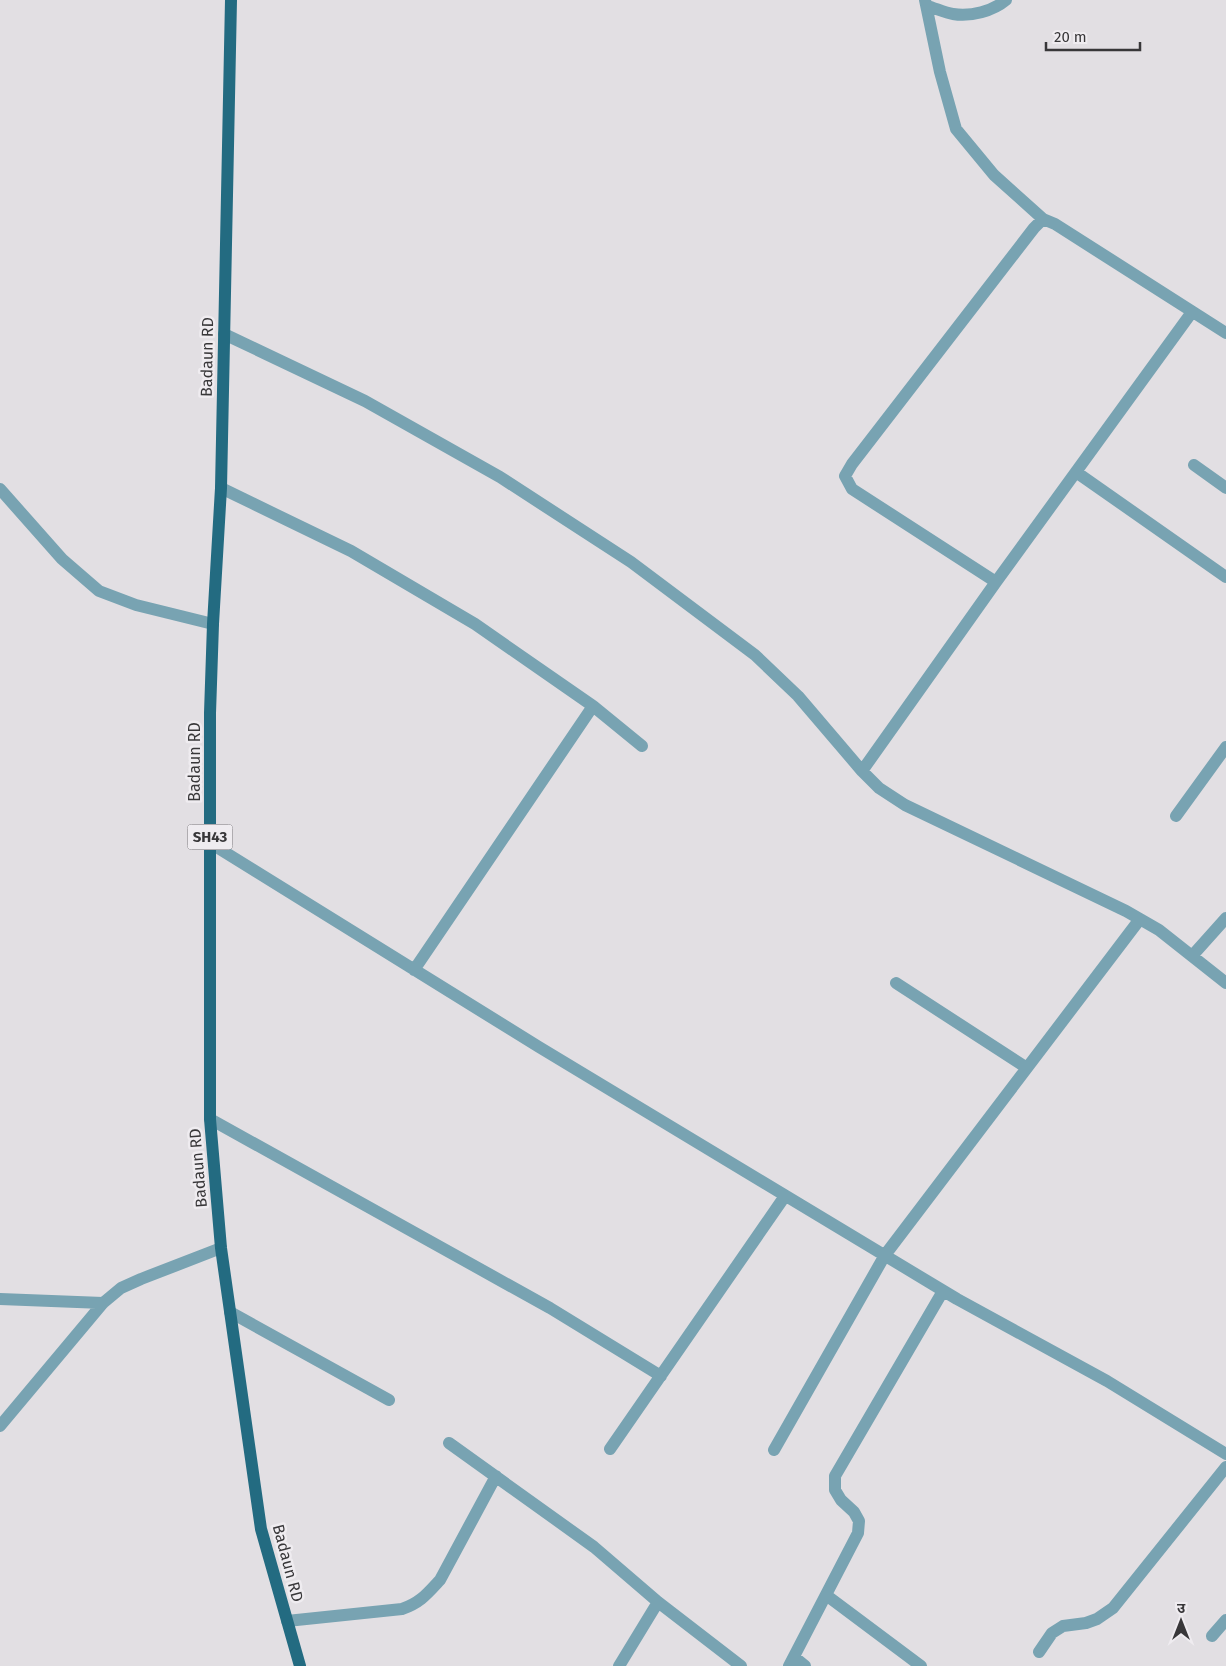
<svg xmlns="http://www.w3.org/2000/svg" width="1226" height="1666" viewBox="0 0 1226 1666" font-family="'Fira Sans','Noto Sans Devanagari',sans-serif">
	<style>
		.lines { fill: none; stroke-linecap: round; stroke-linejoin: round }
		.minor { stroke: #78a3b2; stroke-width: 12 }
		.major { stroke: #236b81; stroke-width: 12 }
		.labels { text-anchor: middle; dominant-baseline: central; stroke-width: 5; stroke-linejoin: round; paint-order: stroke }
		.shield { fill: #efecf0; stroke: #6f6d70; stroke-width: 1 }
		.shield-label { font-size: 15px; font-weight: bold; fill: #383739 }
		.street-label { font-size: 16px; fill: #383739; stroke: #efecf0 }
	</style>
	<rect width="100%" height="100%" fill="#e2dfe3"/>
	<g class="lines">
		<!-- minor -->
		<path class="minor" d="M925,0L940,72L956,129L994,175L1043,219
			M927,6C935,8 945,13 953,14C971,17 993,11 1006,0
			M224,334L365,401L500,477L631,562L755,655L798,696L862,771L879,788L905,805L1126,911L1159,930L1226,983
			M1194,465L1226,488
			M1076,472L1226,577
			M221,488L351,551L475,624L593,706L642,746
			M0,489L62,559L99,591L136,605L213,624
			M996,582L852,489L845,476L852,464L1034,228L1043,219L1055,224L1226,333
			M862,771L996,582L1192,312
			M1176,816L1226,747
			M210,843L539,1047L957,1299L1107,1381L1226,1454
			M1192,956L1226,918
			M414,970L593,706
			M896,983L1027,1068
			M210,1119L550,1308L661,1376
			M0,1299L103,1303
			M230,1312L389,1400
			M0,1426L103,1303L121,1288L141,1279L221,1248
			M449,1443L594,1547L658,1602L741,1666
			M610,1449L785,1196
			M774,1450L885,1255L1140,919
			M826,1595L921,1666
			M287,1621L402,1609C420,1603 427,1594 440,1580L496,1476
			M1212,1636L1226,1620
			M1039,1652L1052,1633L1063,1626L1086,1623L1097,1619L1113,1608L1226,1467
			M794,1657L805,1666
			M619,1666L658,1602
			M789,1666L858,1533L859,1521L854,1512L841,1500L835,1490V1476L943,1291"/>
		<!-- major -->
		<path class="major" d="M231,0L221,488L213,624L210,713V1119L221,1248L261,1529L300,1666"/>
	</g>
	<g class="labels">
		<!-- shield labels -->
		<rect class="shield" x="187.5" y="824.5" width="45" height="25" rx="4"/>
		<g class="shield-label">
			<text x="210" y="837">SH43</text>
		</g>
		<!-- street labels -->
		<g class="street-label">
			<text transform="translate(207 357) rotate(-89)">Badaun RD</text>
			<text transform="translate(194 762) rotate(-90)">Badaun RD</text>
			<text transform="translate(198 1168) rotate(-95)">Badaun RD</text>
			<text transform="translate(288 1563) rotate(75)">Badaun RD</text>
		</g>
	</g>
	<!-- north arrow -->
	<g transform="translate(1181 1621)" stroke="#efecf0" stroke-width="4" paint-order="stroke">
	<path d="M0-4L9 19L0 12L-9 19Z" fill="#383739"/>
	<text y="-8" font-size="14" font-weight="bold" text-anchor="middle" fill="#383739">उ</text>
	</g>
	<!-- scale -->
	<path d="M1046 42v8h94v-8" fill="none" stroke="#383739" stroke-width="2.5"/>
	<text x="1054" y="42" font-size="15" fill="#383739" stroke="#efecf0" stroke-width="4" paint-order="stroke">20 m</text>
</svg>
